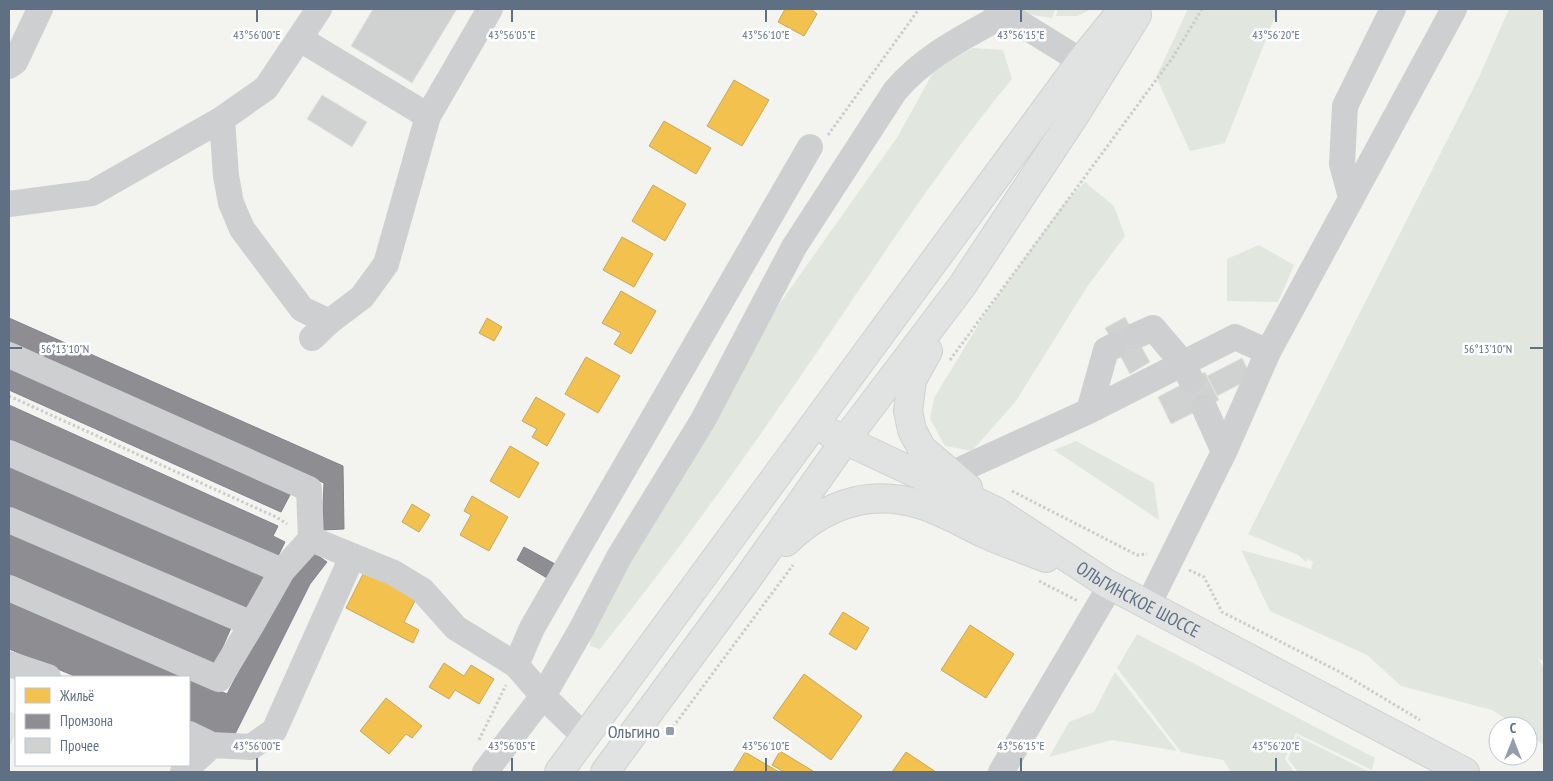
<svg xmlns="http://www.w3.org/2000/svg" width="1553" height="781" viewBox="0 0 1553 781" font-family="'PT Sans Narrow',sans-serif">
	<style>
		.green { fill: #e1e7de }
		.homes { fill: #f2c14e; stroke: #c6a95e }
		.industry { fill: #8d8d92; stroke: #80848e }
		.building { fill: #d0d2d2; stroke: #e2e2e1 }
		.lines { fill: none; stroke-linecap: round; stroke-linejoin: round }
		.major-casing { stroke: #cfd1d1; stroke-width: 30 }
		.path { stroke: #ccc; stroke-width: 3; stroke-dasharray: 2.5 2.5; stroke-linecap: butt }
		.minor { stroke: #cecfd0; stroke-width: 26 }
		.major { stroke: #e1e2e2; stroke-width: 28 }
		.ticks { fill: none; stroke: #607084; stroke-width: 2 }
		.poi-dot { fill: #939eaa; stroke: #fff; stroke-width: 2 }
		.labels { text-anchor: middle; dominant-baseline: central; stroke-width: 5; stroke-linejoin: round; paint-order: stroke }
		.street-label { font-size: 18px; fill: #607084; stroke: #fff }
		.poi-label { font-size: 18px; fill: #607084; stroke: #fff; text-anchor: end }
		.ticks-label { font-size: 12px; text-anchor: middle; fill: #607084; stroke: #fff; stroke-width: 5; stroke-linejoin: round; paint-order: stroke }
	</style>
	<rect width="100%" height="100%" fill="#f3f4f0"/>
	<!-- green -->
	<path class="green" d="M1015,9H1055L1052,18L1014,12Z
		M1058,9H1092L1077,16H1056Z
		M1188,9H1278L1225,143L1190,151L1156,77Z
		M1509,9H1544V661L1538,659L1544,667V745L1528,734V726H1516L1492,710L1401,686L1367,655L1270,611L1241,550L1311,569L1313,562L1307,559L1306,562L1298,555L1248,534L1479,77Z
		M973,48L1003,50L1012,79C930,178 862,288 789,393C729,481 666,566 600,649L590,646L591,632L766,323L898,136L936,67Z
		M1085,182L1114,206L1125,236L1087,287L1016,401L972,451L945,446L930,419L934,398L985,314L1062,206Z
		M1259,245L1294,265L1278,302L1227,301V259Z
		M1076,441L1154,483L1159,520L1054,450Z
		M1137,634L1375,758L1372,770L1296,733L1285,759L1294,772H1231L1223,760L1181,752L1117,668Z
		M1115,672L1177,751L1112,740L1049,757L1069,722L1094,712Z
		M9,711L16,714V732L9,748Z
		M1297,736L1370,772H1298L1288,759Z"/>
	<!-- homes -->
	<path class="homes" d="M785,9H811L817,14L804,36L778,22Z
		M734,80L769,100L742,146L707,126Z
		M664,121L711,148L696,174L649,146Z
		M653,185L686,204L665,241L632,221Z
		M622,237L653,254L634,287L603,270Z
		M621,291L656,311L631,354L614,344L621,333L602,323Z
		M487,318L502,327L494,341L479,333Z
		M586,357L620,376L598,413L565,394Z
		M536,397L565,414L547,446L532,437L537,429L522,421Z
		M510,446L539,463L519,498L490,481Z
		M472,496L508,517L489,551L460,535L471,515L464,511Z
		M412,504L430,515L419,532L402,522Z
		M366,568L418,595L404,622L419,630L413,643L346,608Z
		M843,612L869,628L856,650L829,634Z
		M970,625L1014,654L986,698L941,670Z
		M444,663L464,676L471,665L494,679L479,704L455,690L449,699L429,687Z
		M804,674L862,716L831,760L773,718Z
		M386,698L422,726L412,738L406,734L389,754L360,731Z
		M780,751L813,771L812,772H784L772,765Z
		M745,752L779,772H733Z
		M906,752L936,772H892Z"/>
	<!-- industry -->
	<path class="industry" d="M9,318L343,466L344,529L322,530L324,483L9,344Z
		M9,366L291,493L281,512L9,390Z
		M9,405L278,526L273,536L285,542L278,556L9,440Z
		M9,461L268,577L246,608L84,541L9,507Z
		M9,529L231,628L215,664L9,577Z
		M524,547L555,564L547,578L517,560Z
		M314,553L327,562L310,584L232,740L189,723V677H77L9,649V600L109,640L227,694L260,631L296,571Z"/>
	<!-- building -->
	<path class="building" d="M373,9H457L412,83L351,46Z
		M322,95L367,122L352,147L307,119Z
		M1125,317L1150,362L1130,374L1105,328Z
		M1242,358L1252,378L1217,396L1207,376Z
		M1205,372L1219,400L1171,424L1158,397Z"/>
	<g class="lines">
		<defs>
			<g id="major">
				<path d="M928,351L912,380L908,411L912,430L922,449L968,488"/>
				<path id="s1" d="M830,433L996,511L1106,583L1465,772"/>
				<path d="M786,542C824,505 869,488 922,505C944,512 964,524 985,534C1005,543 1026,550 1046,558"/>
				<path d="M559,772L1081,61L1123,9"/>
				<path d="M605,772L745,582L846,439L962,286L1073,118L1137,15"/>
			</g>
		</defs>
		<!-- major casing -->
		<use href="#major" class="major-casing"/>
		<!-- path -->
		<path class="path" d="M828,135L919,9
			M950,360L1173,57L1202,9
			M9,396L276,517L287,524
			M1012,491L1137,555L1147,554
			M1189,570L1204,577L1222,612L1340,672L1420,720
			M1039,581L1078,601
			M670,731L793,565
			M479,740L506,685"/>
		<!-- minor -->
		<path class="minor" d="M997,9L1081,61
			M300,39L428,116L490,9
			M9,66L15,62L40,9
			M222,119L226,176L231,203L242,229L302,309L329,322
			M1351,197L1342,164L1345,106L1393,9
			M9,204L92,193L222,119L266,88L319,9
			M1135,336L1153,328L1182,362L1191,380
			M312,338L329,322L362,297L386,264L428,116
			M9,355L309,489L311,539L282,571L252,624L9,520
			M1204,407L1224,452
			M1089,411L1106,350L1114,346
			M9,453L282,571
			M951,474L1089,411L1235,337L1268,352
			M311,539L394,573L422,590L456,628L516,665L543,696L584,736
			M9,588L219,679L252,624
			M1148,605L1224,452L1268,352L1454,9
			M9,664L48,677
			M516,665L532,628L810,147
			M189,734L212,745L251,747L274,731L352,557
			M183,772L212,745
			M485,772L543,696L581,630L619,557L703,420L794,247L895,91C927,54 963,38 1005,14
			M1001,772L1111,585"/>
		<!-- major -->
		<use href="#major" class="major"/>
	</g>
	<!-- ticks -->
	<path class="ticks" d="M257,10V22M512,10V22M766,10V22M1021,10V22M1276,10V22M10,348H22M1530,348H1543M257,758V771M512,758V771M766,758V771M1021,758V771M1276,758V771"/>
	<!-- markers -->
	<rect class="poi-dot" x="665" y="726" width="10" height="10" rx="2.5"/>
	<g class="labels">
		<!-- street labels -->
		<g class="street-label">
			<text stroke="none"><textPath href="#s1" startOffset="351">ОЛЬГИНСКОЕ ШОССЕ</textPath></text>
		</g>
		<!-- poi labels -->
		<g class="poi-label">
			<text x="660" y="731">Ольгино</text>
		</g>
	</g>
	<g class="ticks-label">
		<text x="257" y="39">43°56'00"E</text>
		<text x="512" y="39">43°56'05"E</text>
		<text x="766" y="39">43°56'10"E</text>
		<text x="1021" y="39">43°56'15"E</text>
		<text x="1276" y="39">43°56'20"E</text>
		<text x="65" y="353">56°13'10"N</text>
		<text x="1488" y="353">56°13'10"N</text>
		<text x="257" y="750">43°56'00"E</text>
		<text x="512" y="750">43°56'05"E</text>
		<text x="766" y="750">43°56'10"E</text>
		<text x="1021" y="750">43°56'15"E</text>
		<text x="1276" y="750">43°56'20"E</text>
	</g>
	<!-- border -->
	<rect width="1553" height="781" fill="none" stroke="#607084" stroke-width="20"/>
	<!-- legend -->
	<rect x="15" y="676" width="175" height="90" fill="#ffffff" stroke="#bfc6ce"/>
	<rect x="25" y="688" width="25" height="15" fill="#f2c14e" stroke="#bfc6ce"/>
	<text x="60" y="701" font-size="15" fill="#607084">Жильё</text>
	<rect x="25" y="714" width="25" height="15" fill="#8d8d92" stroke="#bfc6ce"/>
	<text x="60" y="726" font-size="15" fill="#607084">Промзона</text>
	<rect x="25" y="738" width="25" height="15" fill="#d0d2d2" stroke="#bfc6ce"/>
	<text x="60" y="751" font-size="15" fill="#607084">Прочее</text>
	<!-- north arrow -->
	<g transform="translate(1513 741)"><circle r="24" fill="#ffffff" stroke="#bfc6ce"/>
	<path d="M0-4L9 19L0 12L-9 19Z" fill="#939eaa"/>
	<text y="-8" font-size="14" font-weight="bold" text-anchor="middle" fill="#607084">С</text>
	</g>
</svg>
